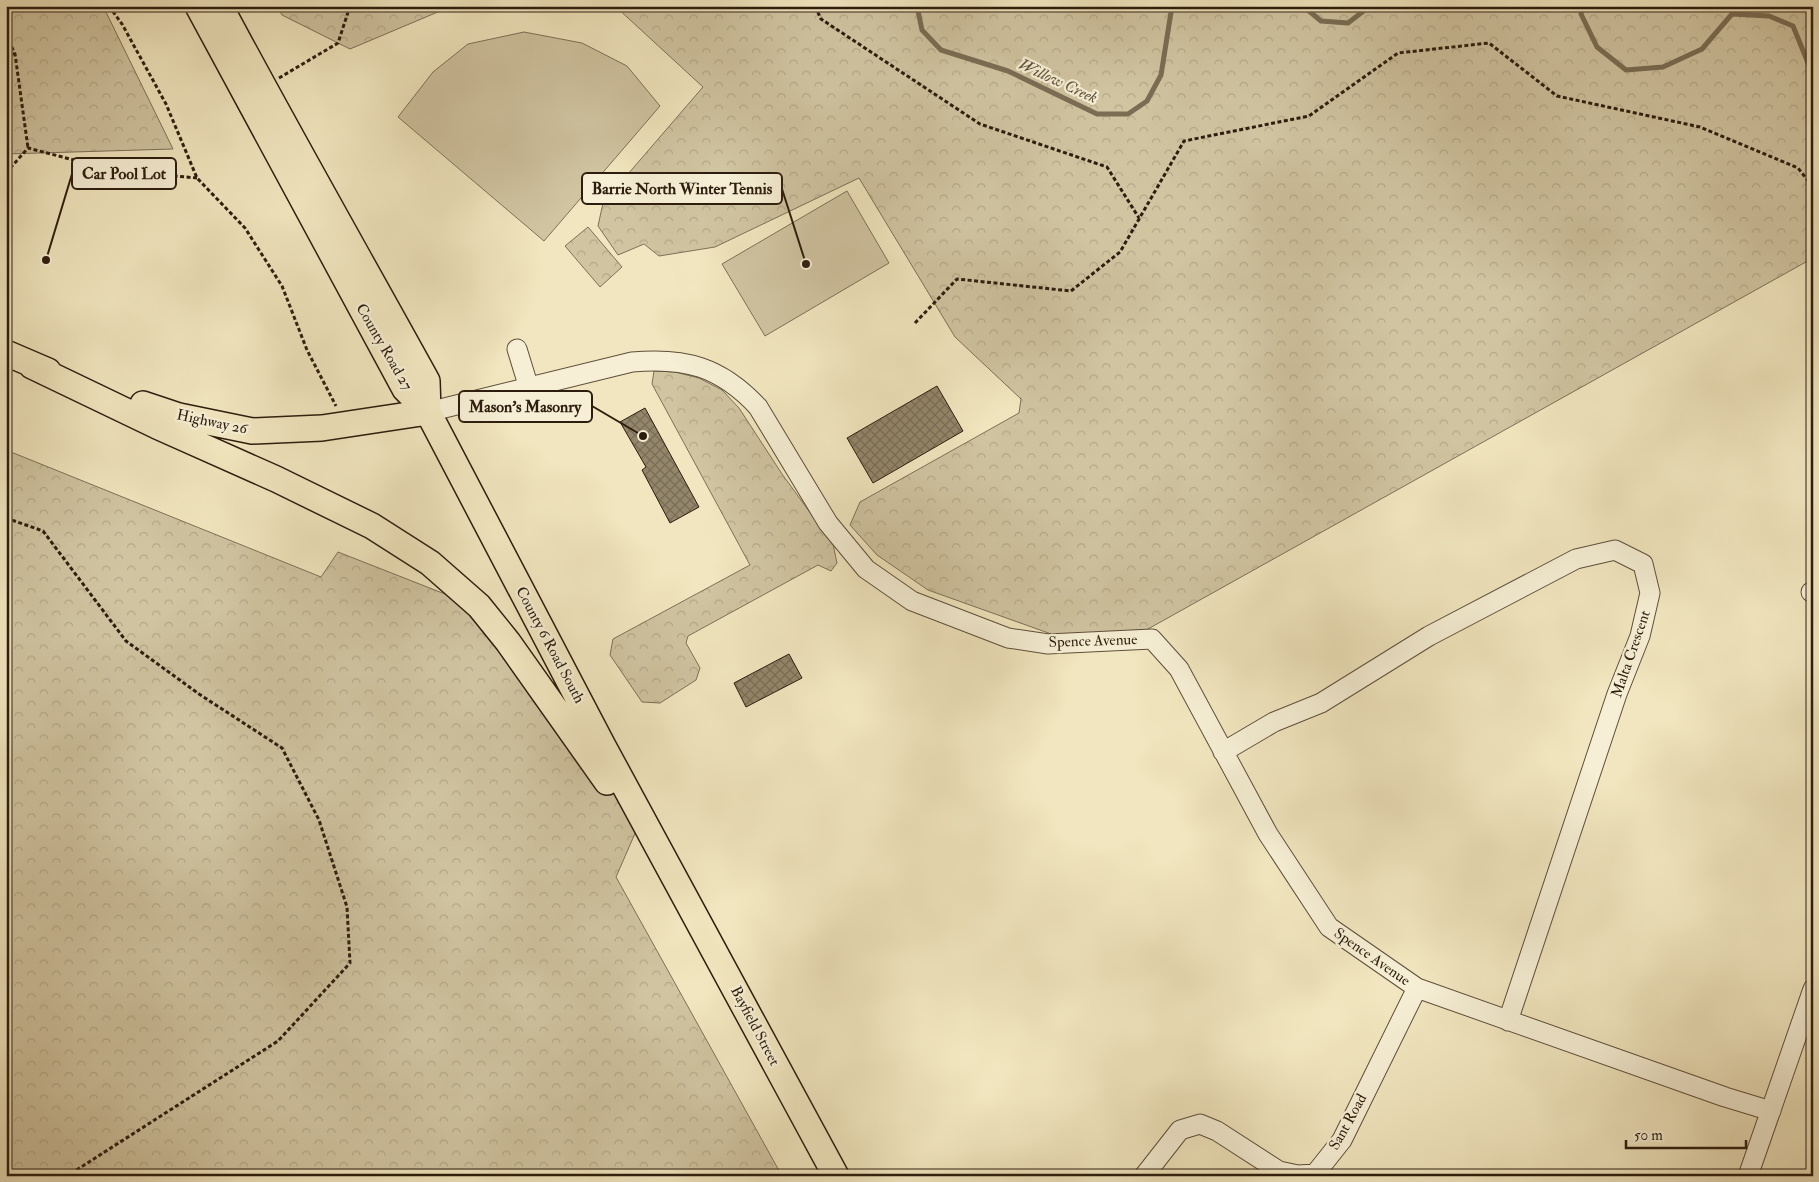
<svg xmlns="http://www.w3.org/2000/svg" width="1819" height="1182" viewBox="0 0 1819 1182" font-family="'IM FELL Double Pica',serif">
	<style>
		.forest { fill: url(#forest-crowns); stroke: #7e7058 }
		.garden { fill: #d0c4a1; stroke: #7e7058 }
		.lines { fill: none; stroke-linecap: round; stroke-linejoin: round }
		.stream { stroke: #7a6d54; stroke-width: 5 }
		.building { fill: url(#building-cross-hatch); stroke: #2d1d0e }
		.minor-casing { stroke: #5e4f3a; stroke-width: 21 }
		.major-casing { stroke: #2d1d0e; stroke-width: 28 }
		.path { stroke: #2d1d0e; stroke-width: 3; stroke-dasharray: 4 2.5; stroke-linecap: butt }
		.minor { stroke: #f6efd5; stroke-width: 19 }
		.major { stroke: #f1e6bf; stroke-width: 25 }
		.labels { text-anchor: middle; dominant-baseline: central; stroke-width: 4.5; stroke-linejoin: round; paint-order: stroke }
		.street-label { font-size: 15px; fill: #2d1d0e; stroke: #f6efd5 }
		.water-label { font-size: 16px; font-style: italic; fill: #61523d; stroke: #f6efd5 }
		.leader { fill: none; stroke: #2d1d0e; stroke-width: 2 }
		.callout-dot { fill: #2d1d0e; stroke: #f6efd5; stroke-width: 2 }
		.callout { fill: #f6efd5; stroke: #2d1d0e; stroke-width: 2 }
		.callout-label { font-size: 16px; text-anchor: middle; font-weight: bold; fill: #2d1d0e }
	</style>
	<defs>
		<pattern id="forest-crowns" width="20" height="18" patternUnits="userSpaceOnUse" patternTransform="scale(1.25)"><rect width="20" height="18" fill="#d0c4a1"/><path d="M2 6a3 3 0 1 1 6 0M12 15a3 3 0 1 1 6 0" fill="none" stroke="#b3a889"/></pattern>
		<pattern id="building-cross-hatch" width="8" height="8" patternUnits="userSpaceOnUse" patternTransform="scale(1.25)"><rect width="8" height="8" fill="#93866a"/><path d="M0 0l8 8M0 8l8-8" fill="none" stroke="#786d56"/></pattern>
	</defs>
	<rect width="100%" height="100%" fill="#f1e6bf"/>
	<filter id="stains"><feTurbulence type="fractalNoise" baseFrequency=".004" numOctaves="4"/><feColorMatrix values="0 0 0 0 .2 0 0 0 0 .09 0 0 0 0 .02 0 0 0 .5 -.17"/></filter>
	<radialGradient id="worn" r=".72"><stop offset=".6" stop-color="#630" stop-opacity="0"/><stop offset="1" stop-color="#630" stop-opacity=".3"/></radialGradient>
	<!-- forest -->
	<path class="forest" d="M6,6H103L173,149L6,154Z
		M277,6H452L350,49L282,15Z
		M615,6H1813V258L1139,634L1054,635L928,590L877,555L850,525L860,502L1019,413L1021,399L955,337L859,178L715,247L659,256L644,244L618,255L598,226L603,203L703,87Z
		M588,227L622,267L600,287L565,246Z
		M654,371L675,372L699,378L722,390L739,408L782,474L833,544L837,563L831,571L818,565L688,636L686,643L700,668L696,680L660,703L642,702L610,655L613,639L750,565L652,384Z
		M6,450L321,577L338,552L501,616L542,667L640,822L616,877L782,1176H6Z"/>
	<!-- garden -->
	<path class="garden" d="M524,32L582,43L627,66L660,106L544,241L398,117L433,72L468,44Z
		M847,191L889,263L765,336L722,264Z"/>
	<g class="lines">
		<!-- stream -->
		<path class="stream" d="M917,6L922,30L941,50L1008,71L1097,114H1128L1147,101L1161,75L1172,6
			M1303,6L1321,21L1348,23L1370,6
			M1583,6L1581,14L1597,47L1626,70L1663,67L1702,49L1732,14L1769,16L1793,26L1813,75"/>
	</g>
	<!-- building -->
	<path class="building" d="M937,386L963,431L873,483L847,438Z
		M645,408L699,507L670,523L642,470L646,467L620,422Z
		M789,654L802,678L746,707L734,683Z"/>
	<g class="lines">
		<defs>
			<path id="minor" d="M517,349L529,388
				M428,412L632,362C685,357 721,367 758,407L828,523L866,569L912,601L1008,638L1048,644L1152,639L1179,669L1268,834L1329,927L1417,988L1725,1097L1771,1111
				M1811,592H1813
				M1223,752L1274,722L1321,703L1429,636L1576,559L1615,550L1643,564L1650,593L1640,636L1617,694L1508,1021
				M1144,1176L1180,1130L1200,1124L1217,1131L1279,1171L1298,1175L1315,1174L1342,1140L1417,988
				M1748,1176L1813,989"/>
			<path id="major" d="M198,6L405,389L428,412L603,746L836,1176
				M220,6C287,132 358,256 427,381L428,412
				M6,353L48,371
				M32,366L157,426L276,479L372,526L430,563L479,606L508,642L607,782
				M143,404L179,416L252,431L322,428L428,412"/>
		</defs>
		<!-- minor casing -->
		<use href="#minor" class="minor-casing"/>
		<!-- major casing -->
		<use href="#major" class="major-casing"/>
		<!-- path -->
		<path class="path" d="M109,6L122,24L166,104L197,178L245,228L282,286L307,350L336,406
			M815,6L821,19L980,124L1107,167L1139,218
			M6,35L15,54L28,148
			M6,53L15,54
			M279,78L338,43L350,6
			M6,173L28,148L112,170L197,178
			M915,323L957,279L1071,291L1120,252L1184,141L1309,116L1398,53L1489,43L1557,96L1700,127L1798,168L1813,187
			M6,518L43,531L126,641L199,694L282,748L319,820L347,907L350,963L278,1041L67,1176"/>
		<!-- minor -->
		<use href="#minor" class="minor"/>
		<!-- major -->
		<use href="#major" class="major"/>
	</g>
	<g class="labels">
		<!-- street labels -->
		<g class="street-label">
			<text transform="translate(384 347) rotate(60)">County Road 27</text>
			<text transform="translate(212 422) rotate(12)">Highway 26</text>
			<text transform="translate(1093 641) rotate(-2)">Spence Avenue</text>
			<text transform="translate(550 645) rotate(62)">County 6 Road South</text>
			<text transform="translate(1631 654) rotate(-71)">Malta Crescent</text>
			<text transform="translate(1372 957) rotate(35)">Spence Avenue</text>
			<text transform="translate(755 1026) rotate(62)">Bayfield Street</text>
			<text transform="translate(1348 1122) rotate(-61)">Sant Road</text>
		</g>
		<!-- water labels -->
		<g class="water-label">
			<text transform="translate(1058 81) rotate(25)">Willow Creek</text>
		</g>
	</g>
	<!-- callouts -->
	<path class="leader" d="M46 260L72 174M806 264L782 189M643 436L592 406"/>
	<g class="callout-dot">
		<circle cx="46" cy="260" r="5"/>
		<circle cx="806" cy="264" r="5"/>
		<circle cx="643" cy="436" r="5"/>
	</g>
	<g class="callout">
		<rect x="72" y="158" width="104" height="31" rx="5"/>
		<rect x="582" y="173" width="200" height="31" rx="5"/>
		<rect x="459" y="391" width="133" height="31" rx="5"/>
	</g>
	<g class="callout-label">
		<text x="124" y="179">Car Pool Lot</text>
		<text x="682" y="194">Barrie North Winter Tennis</text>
		<text x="525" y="412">Mason's Masonry</text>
	</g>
	<!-- margin -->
	<rect width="1819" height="1182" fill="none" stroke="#f1e6bf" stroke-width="25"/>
	<rect x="8" y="8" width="1804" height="1167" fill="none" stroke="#2d1d0e" stroke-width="2.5"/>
	<rect x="12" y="12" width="1794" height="1157" fill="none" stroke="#2d1d0e"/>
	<!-- scale -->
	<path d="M1626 1140v8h120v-8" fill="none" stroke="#2d1d0e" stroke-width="2.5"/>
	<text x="1634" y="1140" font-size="15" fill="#2d1d0e" stroke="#f6efd5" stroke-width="4" paint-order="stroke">50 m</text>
	<rect width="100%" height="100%" filter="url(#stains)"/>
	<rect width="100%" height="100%" fill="url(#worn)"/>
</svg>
